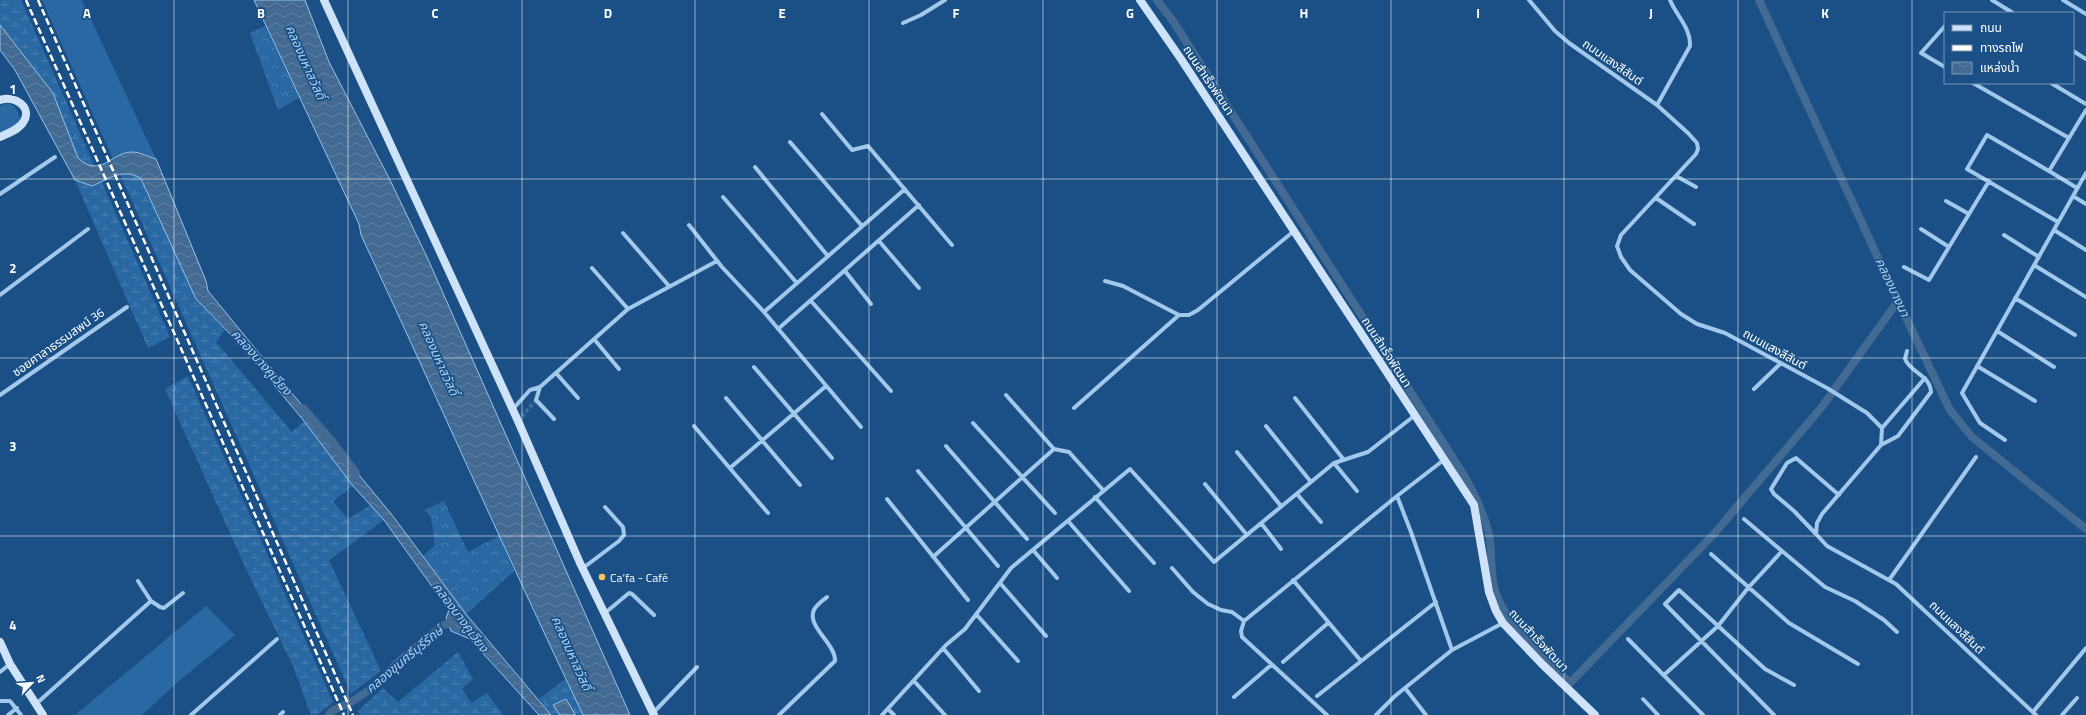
<svg xmlns="http://www.w3.org/2000/svg" width="2086" height="715" viewBox="0 0 2086 715" font-family="'Titillium Web','Noto Sans Thai',sans-serif">
	<style>
		.grass { fill: #2a68a3 }
		.forest { fill: url(#forest-crowns) }
		.wetland { fill: url(#wetland-marsh) }
		.water { fill: url(#water-waves); stroke: #94c3ee }
		.lines { fill: none; stroke-linecap: round; stroke-linejoin: round }
		.canal { stroke: #436a92; stroke-width: 8 }
		.street-tunnel { stroke: #3c6a98; stroke-width: 4; stroke-dasharray: 4 2; stroke-linecap: butt }
		.street { stroke: #a2c8ec; stroke-width: 4 }
		.secondary { stroke: #cee3f9; stroke-width: 8 }
		.rail { stroke: #fff; stroke-width: 2.5; stroke-dasharray: 7 3; stroke-linecap: butt }
		.grid { fill: none; stroke: #fff; stroke-width: 1; stroke-opacity: 0.55 }
		.poi-dot { fill: #fec65e; stroke: #1a5086; stroke-width: 1.5 }
		.labels { text-anchor: middle; dominant-baseline: central; stroke-width: 3.5; stroke-linejoin: round; paint-order: stroke }
		.street-label { font-size: 12px; fill: #fff; stroke: #1a5086 }
		.poi-label { font-size: 12px; fill: #fff; stroke: #1a5086; text-anchor: start }
		.water-label { font-size: 13px; font-style: italic; fill: #add1f3; stroke: #1a5086 }
		.grid-label { font-size: 13px; text-anchor: middle; font-weight: bold; fill: #fff; stroke: #1a5086; stroke-width: 3.5; stroke-linejoin: round; paint-order: stroke }
	</style>
	<defs>
		<pattern id="forest-crowns" width="20" height="18" patternUnits="userSpaceOnUse"><rect width="20" height="18" fill="#2a68a3"/><path d="M2 6a3 3 0 1 1 6 0M12 15a3 3 0 1 1 6 0" fill="none" stroke="#4a7fb1"/></pattern>
		<pattern id="wetland-marsh" width="20" height="14" patternUnits="userSpaceOnUse"><rect width="20" height="14" fill="#2a68a3"/><path d="M1 5h8M5 5V1M11 12h8M15 12V8" fill="none" stroke="#4a7fb1"/></pattern>
		<pattern id="water-waves" width="16" height="10" patternUnits="userSpaceOnUse"><rect width="16" height="10" fill="#436a92"/><path d="M0 5q4-4 8 0t8 0" fill="none" stroke="#5f80a2"/></pattern>
	</defs>
	<rect width="100%" height="100%" fill="#1a5086"/>
	<!-- grass -->
	<path class="grass" d="M42,0H82L156,159L132,152L113,159Z
		M6,103C16,105 18,110 20,120L14,127L0,133V106Z
		M206,606L235,635L179,681L142,715H75Z"/>
	<!-- forest -->
	<path class="forest" d="M265,26L299,98L278,110L250,33Z
		M444,501L468,552L499,536L514,571L466,614L423,556L435,545L431,517L424,510Z"/>
	<!-- wetland -->
	<path class="wetland" d="M0,0H21L95,167L85,164L78,158L53,93L0,25Z
		M120,174H133L141,179L196,299L225,330L216,342L292,432L304,421L353,486L333,501L348,519L371,505L384,520L329,560L381,671L351,694Z
		M75,180L92,186L102,182L170,337L148,348Z
		M188,376L333,702L317,715H311L293,666L247,571L165,389Z
		M458,652L473,679L462,689L471,703L487,693L503,715H360L358,711L383,688L398,702Z
		M565,679L583,715H575L566,699L553,705L560,715H551L539,699Z"/>
	<!-- water -->
	<path class="water" d="M254,0H305L329,62L389,178L427,257L630,715H583C507,556 436,395 361,235L359,224Z
		M0,25L53,93L78,158C101,179 111,152 132,152C140,152 149,157 156,159L206,281L208,291L392,515L466,614L551,715H539L470,639L451,631L446,618L449,610L384,520L353,486L304,421L240,344L196,299L141,179C124,167 109,179 92,186L75,180L15,70L0,50Z
		M566,699L575,714V715H560L553,705Z"/>
	<g class="lines">
		<!-- canal -->
		<path class="canal" d="M1157,0L1173,21L1465,477C1475,495 1484,513 1489,534C1493,553 1489,575 1496,594C1510,630 1543,657 1570,683L1713,535L1821,408L1898,301
			M1759,0L1898,301L1950,410L1972,437L2086,529
			M303,408L332,441L356,473
			M329,715L332,711L353,701L376,685L398,662L441,627L456,619"/>
		<!-- street-tunnel -->
		<path class="street-tunnel" d="M518,421L536,400"/>
		<!-- street -->
		<path class="street" d="M1529,0L1555,31L1569,43L1657,105L1688,133L1697,143L1698,149L1696,154L1621,235L1617,246L1621,257L1630,270L1681,314L1697,324L1725,333L1827,388L1867,413L1882,428L1881,445L1822,514L1817,523L1816,534L1827,546L1896,584L2036,715
			M1992,0L2013,13
			M2063,0L2086,14
			M903,23L921,15L945,0
			M1945,26L1921,53L1945,67
			M2073,51L2086,59
			M1973,83L2069,138
			M2051,83L2086,104
			M1657,105L1690,46C1691,28 1676,15 1670,0
			M822,114L852,150L868,146L952,245
			M790,142L862,226
			M755,167L827,255
			M2049,171L1987,135L1967,169L2058,222
			M1676,176L1696,187
			M2077,188L2049,171L2086,110
			M0,194L55,157
			M2073,196L2086,204
			M723,197L796,282
			M1656,198L1694,224
			M1946,201L1969,214
			M689,225L722,267L764,312L861,427
			M1921,229L1949,247
			M2054,230L2086,250
			M623,233L669,286
			M2004,235L2039,257
			M879,241L919,288
			M2034,265L2086,297
			M1904,267L1929,280L1989,181
			M592,268L628,309
			M845,271L871,304
			M1105,281L1123,286L1179,315
			M0,295L88,229
			M2015,298L2075,335
			M811,301L891,391
			M764,312L905,189
			M778,329L919,205
			M1997,331L2054,367
			M594,339L619,369
			M1977,366L2035,401
			M754,367L832,458
			M556,373L578,398
			M540,387L536,400L554,419
			M1754,389L1781,363
			M0,395L127,307
			M1006,395L1054,449
			M726,398L800,485
			M1295,398L1344,460
			M1074,408L1179,315H1189L1198,310L1294,231
			M512,410L530,390L540,387L628,309L717,261
			M973,423L1055,513
			M694,426L768,513
			M1266,426L1311,482
			M1882,428L1925,378
			M2005,440L1980,423L1962,393L2086,173
			M1881,445L1898,436L1931,392C1930,375 1911,373 1905,359L1907,351
			M946,446L1027,539
			M1237,452L1281,506
			M1334,463L1357,491
			M730,468L826,386
			M918,471L998,566
			M1205,484L1247,535
			M1297,494L1321,522
			M1397,496L1411,532L1452,650
			M1095,497L1154,563
			M887,499L968,600
			M1744,519L1782,551
			M1068,521L1129,591
			M1261,523L1281,549
			M1816,534L1794,511L1774,494L1771,489L1787,463L1796,458L1839,495
			M1033,550L1057,578
			M1711,554L1789,623L1858,664
			M933,557L1054,449L1069,452L1103,490
			M583,568L619,541L624,535L623,527L605,507
			M1172,568L1193,592L1208,604L1221,610L1232,612L1244,621
			M1293,580L1361,661
			M1889,580L1976,457
			M1000,583L1046,636
			M151,601L160,607L164,608L183,593
			M605,613L629,593L632,594L654,615
			M976,614L1018,661
			M1628,639L1703,715
			M943,648L979,691
			M1283,662L1328,623
			M0,672L10,664
			M1664,675L1718,626L1748,588L1782,551L1825,587L1855,601L1884,620L1897,632
			M914,681L945,715
			M1405,688L1426,715
			M1317,696L1436,602
			M1234,697L1271,665
			M1643,699L1658,715
			M0,701H10L21,715
			M36,704L151,601L138,581
			M888,709L894,715
			M2033,712L2086,648
			M653,713L697,667
			M8,715L17,708
			M191,715L277,639
			M280,715L283,712
			M779,715L835,661C836,644 806,626 814,610C816,605 823,600 827,597
			M882,715L946,645L965,629L1011,568L1130,469L1214,562L1334,463L1368,452L1414,416
			M1327,715L1242,637L1241,631L1244,621L1397,496L1445,459
			M1376,715L1395,696L1452,650L1503,623
			M1774,715L1665,604L1679,590L1765,669L1794,685
			M2062,715L2077,698"/>
		<!-- secondary -->
		<path class="secondary" d="M324,0L518,421L580,563L654,715
			M1140,0L1181,59L1474,505L1489,592L1496,611L1503,623L1542,664L1595,715
			M0,100C15,95 32,107 24,121C19,130 8,133 0,137
			M0,642L10,664L43,715"/>
		<!-- rail -->
		<path class="rail" d="M26,0L344,715
			M38,0L353,715"/>
	</g>
	<!-- grid -->
	<path class="grid" d="M174,0V715M348,0V715M522,0V715M695,0V715M869,0V715M1043,0V715M1217,0V715M1391,0V715M1564,0V715M1738,0V715M1912,0V715M0,179H2086M0,358H2086M0,536H2086"/>
	<!-- markers -->
	<circle class="poi-dot" cx="602" cy="577" r="4"/>
	<g class="labels">
		<!-- street labels -->
		<g class="street-label">
			<text transform="translate(1613 62) rotate(35)">ถนนแสงสีสันต์</text>
			<text transform="translate(1209 80) rotate(56)">ถนนสำเร็จพัฒนา</text>
			<text transform="translate(58 342) rotate(-35)">ซอยศาลาธรรมสพน์ 36</text>
			<text transform="translate(1775 349) rotate(29)">ถนนแสงสีสันต์</text>
			<text transform="translate(1387 352) rotate(57)">ถนนสำเร็จพัฒนา</text>
			<text transform="translate(1957 627) rotate(44)">ถนนแสงสีสันต์</text>
			<text transform="translate(1539 640) rotate(47)">ถนนสำเร็จพัฒนา</text>
		</g>
		<!-- poi labels -->
		<g class="poi-label">
			<text x="610" y="577">Ca’fa - Café</text>
		</g>
		<!-- water labels -->
		<g class="water-label">
			<text transform="translate(306 62) rotate(66)">คลองมหาสวัสดิ์</text>
			<text transform="translate(1893 287) rotate(65)">คลองบางนา</text>
			<text transform="translate(439 358) rotate(66)">คลองมหาสวัสดิ์</text>
			<text transform="translate(262 362) rotate(48)">คลองบางคูเวียง</text>
			<text transform="translate(461 617) rotate(53)">คลองบางคูเวียง</text>
			<text transform="translate(572 653) rotate(66)">คลองมหาสวัสดิ์</text>
			<text transform="translate(404 659) rotate(-40)">คลองขุนศรีบุรีรักษ์</text>
		</g>
	</g>
	<g class="grid-label">
		<text x="87" y="18">A</text>
		<text x="261" y="18">B</text>
		<text x="435" y="18">C</text>
		<text x="608" y="18">D</text>
		<text x="782" y="18">E</text>
		<text x="956" y="18">F</text>
		<text x="1130" y="18">G</text>
		<text x="1304" y="18">H</text>
		<text x="1478" y="18">I</text>
		<text x="1651" y="18">J</text>
		<text x="1825" y="18">K</text>
		<text x="13" y="94">1</text>
		<text x="13" y="273">2</text>
		<text x="13" y="451">3</text>
		<text x="13" y="630">4</text>
	</g>
	<!-- legend -->
	<rect x="1944" y="12" width="130" height="72" fill="#1a5086" stroke="#7696b6"/>
	<rect x="1952" y="25" width="20" height="6" fill="#cee3f9" stroke="#7696b6"/>
	<text x="1980" y="32" font-size="12" fill="#ffffff">ถนน</text>
	<rect x="1952" y="45" width="20" height="6" fill="#ffffff" stroke="#7696b6"/>
	<text x="1980" y="52" font-size="12" fill="#ffffff">ทางรถไฟ</text>
	<rect x="1952" y="62" width="20" height="12" fill="url(#water-waves)" stroke="#7696b6"/>
	<text x="1980" y="72" font-size="12" fill="#ffffff">แหล่งน้ำ</text>
	<!-- north arrow -->
	<g transform="translate(32 683) rotate(64)" stroke="#1a5086" stroke-width="3" paint-order="stroke">
	<path d="M0-3L7 15L0 10L-7 15Z" fill="#ffffff"/>
	<text y="-6" font-size="11" font-weight="bold" text-anchor="middle" fill="#ffffff">N</text>
	</g>
</svg>
